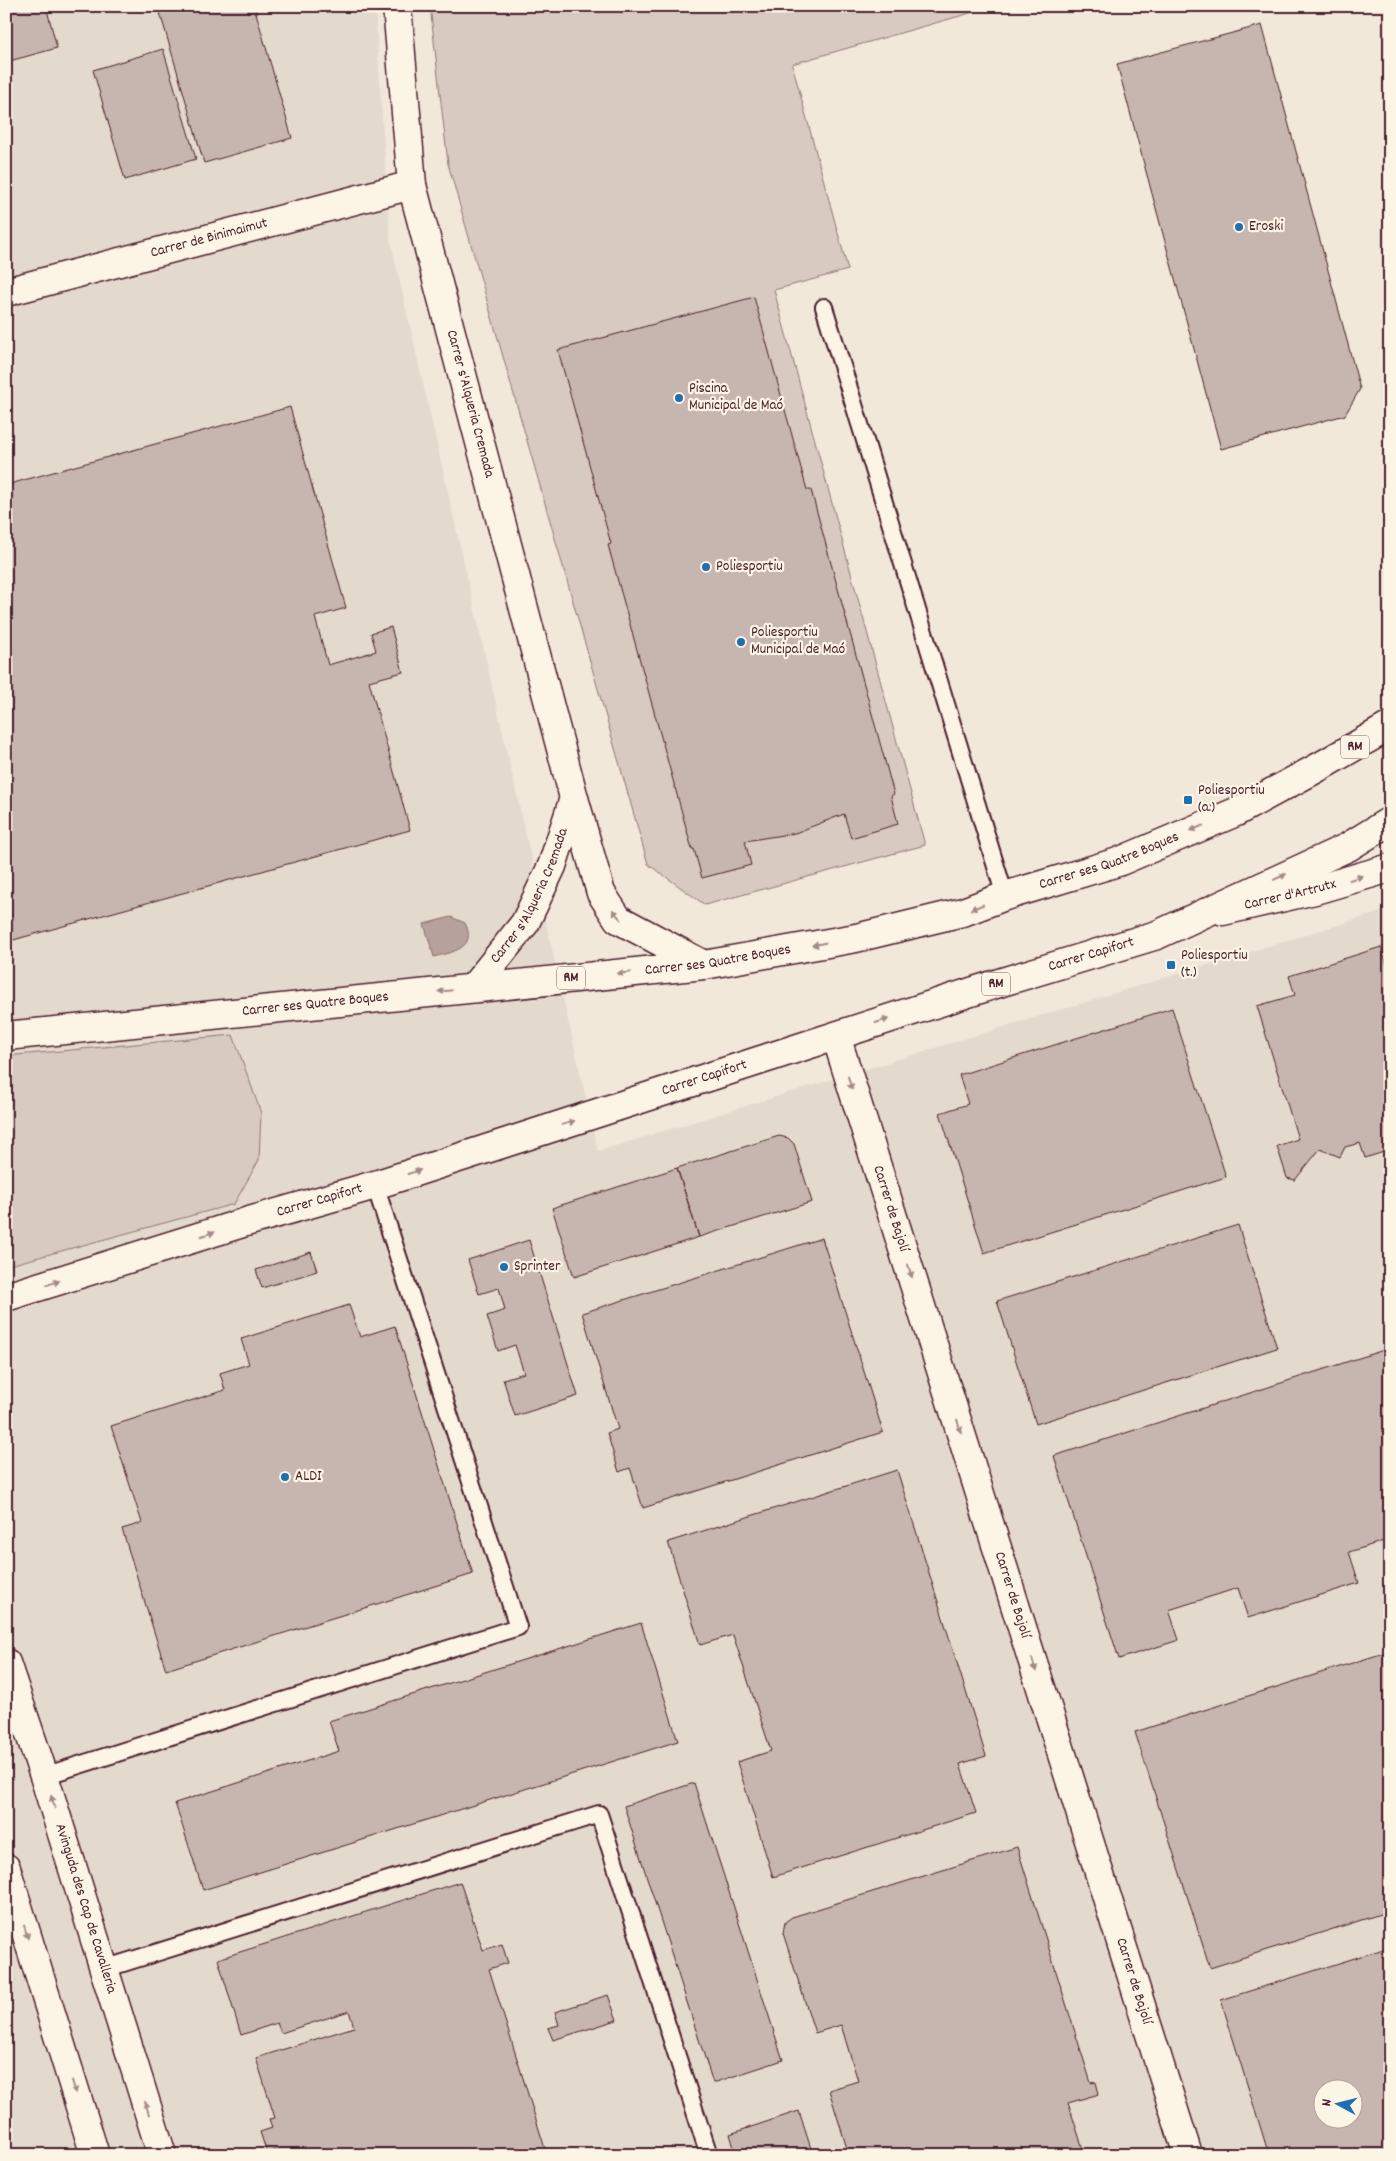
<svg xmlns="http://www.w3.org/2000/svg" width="1396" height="2161" viewBox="0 0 1396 2161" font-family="Dekko,sans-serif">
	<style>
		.built { fill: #e4d9cd; fill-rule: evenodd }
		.green { fill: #d8cac0; stroke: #917476 }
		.water { fill: #b6a19c; stroke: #8b6d6f }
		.building { fill: #c7b6af; stroke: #4a1f2b; fill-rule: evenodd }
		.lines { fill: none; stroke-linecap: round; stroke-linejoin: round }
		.lane-casing { stroke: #4a1f2b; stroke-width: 20 }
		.street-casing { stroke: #4a1f2b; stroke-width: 31 }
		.secondary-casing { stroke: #4a1f2b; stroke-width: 31 }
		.primary-casing { stroke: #4a1f2b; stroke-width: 31 }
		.lane { stroke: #fcf5e5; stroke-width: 16 }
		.street { stroke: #fcf5e5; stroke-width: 28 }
		.secondary { stroke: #fcf5e5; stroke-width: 28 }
		.primary { stroke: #fcf5e5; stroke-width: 28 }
		.oneway { fill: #a38a88 }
		.poi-dot { fill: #1f6fb2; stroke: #fcf5e5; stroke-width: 2 }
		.labels { text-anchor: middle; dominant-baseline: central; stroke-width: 4.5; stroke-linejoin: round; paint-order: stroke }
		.shield { fill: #fcf5e5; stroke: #7f5f63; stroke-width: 1 }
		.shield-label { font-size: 14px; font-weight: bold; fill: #4a1f2b }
		.poi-label { font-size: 15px; fill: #4a1f2b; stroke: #fcf5e5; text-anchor: start }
		.street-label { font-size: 15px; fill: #4a1f2b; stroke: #fcf5e5 }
	</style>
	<rect width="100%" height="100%" fill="#f1e8da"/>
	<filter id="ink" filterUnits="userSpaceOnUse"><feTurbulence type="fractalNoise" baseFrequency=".02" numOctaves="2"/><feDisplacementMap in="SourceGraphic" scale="10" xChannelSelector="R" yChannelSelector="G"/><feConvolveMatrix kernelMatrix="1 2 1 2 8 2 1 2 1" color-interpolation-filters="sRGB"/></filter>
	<g filter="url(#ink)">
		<!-- built -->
		<path class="built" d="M6,6H375L390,238L598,1151L1390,909V2155H6ZM1324,2088H1354V2118H1324Z"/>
		<!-- green -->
		<path class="green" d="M430,6H995L792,64L848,270L774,290L925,845L705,905L648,864L448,164Z
			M233,1035L261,1113L259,1160L234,1204L6,1266V1056Z"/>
		<!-- water -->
		<path class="water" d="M451,917L465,923C478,949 451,952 434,957L424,924Z"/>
		<!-- building -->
		<path class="building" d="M6,6H46L57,48L6,62Z
			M158,6H254L292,138L204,163Z
			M1262,25L1360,389L1345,415L1221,449L1117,64Z
			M163,49L196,159L125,180L93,70Z
			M754,297L807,490H811L886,765L894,794L891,796L898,824L851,838L844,814L795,833L745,841L751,865L702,878L694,849H692L608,545L611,544L558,350Z
			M290,407L346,608L315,617L328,665L376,651L371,633L391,627L403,672L369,681L410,830L6,942V485Z
			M1381,947L1390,974V1150L1365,1158L1360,1143L1345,1147L1340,1157L1320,1149L1295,1180L1287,1178L1277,1146L1298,1139L1257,1006L1295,995L1289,976Z
			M1172,1008L1226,1177L984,1253L940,1113L968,1104L959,1075Z
			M779,1136L788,1138L794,1144L812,1202L699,1237L677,1168Z
			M677,1168L699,1237L574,1277L552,1208Z
			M1238,1225L1277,1348L1036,1424L997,1301Z
			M822,1238L883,1432L643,1508L630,1468L619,1472L607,1433L618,1429L582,1313Z
			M529,1240L578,1396L515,1416L503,1379L524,1373L515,1345L498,1351L487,1316L505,1310L499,1288L479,1294L468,1260Z
			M311,1252L317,1271L262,1288L256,1270Z
			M349,1305L360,1337L395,1326L473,1574L166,1670L122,1529L142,1523L111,1426L225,1390L220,1373L249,1364L241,1339Z
			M1390,1348V1539L1349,1552L1359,1583L1248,1618L1238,1588L1169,1610L1179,1640L1119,1659L1054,1456Z
			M897,1470L986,1756L960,1764L976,1813L773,1877L737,1762L771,1751L733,1635L700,1645L668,1542Z
			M641,1623L678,1741L203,1890L175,1803L339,1751L329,1721Z
			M1390,1651V1911L1210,1968L1135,1732Z
			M694,1783L783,2060L713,2083L624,1806Z
			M1017,1847L1091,2083L1096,2082L1099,2094L1068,2103L1085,2155H849L829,2090L858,2081L841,2025L815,2033L783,1933L785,1922L792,1917Z
			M460,1882L483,1950L502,1944L508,1963L489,1969L547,2155H280L279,2149L267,2153L260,2132L272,2128L269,2119L275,2118L256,2058L354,2027L349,2011L281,2033L277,2023L241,2035L218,1959Z
			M1390,1947V2148L1370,2155H1269L1221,2000ZM1324,2088H1354V2118H1324Z
			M608,1995L617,2020L553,2040L548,2028L559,2025L555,2012Z
			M799,2111L813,2155H736L730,2134Z"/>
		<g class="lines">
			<defs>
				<path id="lane" d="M824,307L1005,896
					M44,1776L518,1627L375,1185
					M104,1969L599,1814L709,2155"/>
				<g id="street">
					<path id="s1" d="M397,6L412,185L574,798L601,893L618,919L704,965"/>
					<path id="s2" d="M6,292L412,185"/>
					<path id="s3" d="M1223,911L1315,890L1390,868"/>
					<path id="s4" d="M474,987L525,923L552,866L574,798"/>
					<path id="s5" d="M836,1036L1188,2155"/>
				</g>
				<g id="secondary">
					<path id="s6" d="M6,1663L44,1776L162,2155"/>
					<path d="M6,1868L95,2155"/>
				</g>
				<g id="primary">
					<path id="s7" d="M6,1036L704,965L856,938L963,912L1005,896L1118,862L1236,812L1319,767L1390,726"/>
					<path id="s8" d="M6,1297L246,1222L375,1185L1002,982L1157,935L1348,847L1390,821"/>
				</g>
			</defs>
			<!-- lane casing -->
			<use href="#lane" class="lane-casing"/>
			<!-- street casing -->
			<use href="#street" class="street-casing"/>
			<!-- secondary casing -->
			<use href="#secondary" class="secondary-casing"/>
			<!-- primary casing -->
			<use href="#primary" class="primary-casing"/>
			<!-- lane -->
			<use href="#lane" class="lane"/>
			<!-- street -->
			<use href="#street" class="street"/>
			<!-- secondary -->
			<use href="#secondary" class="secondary"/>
			<!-- primary -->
			<use href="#primary" class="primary"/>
		</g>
		<!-- one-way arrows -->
		<defs><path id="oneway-solid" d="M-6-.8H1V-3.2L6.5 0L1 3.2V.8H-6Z" transform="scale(1.25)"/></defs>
		<g class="oneway">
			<use href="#oneway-solid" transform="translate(1197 828) rotate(157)"/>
			<use href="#oneway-solid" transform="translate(1280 877) rotate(-25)"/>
			<use href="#oneway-solid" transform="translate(1356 878) rotate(-17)"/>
			<use href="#oneway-solid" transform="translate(977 907) rotate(159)"/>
			<use href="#oneway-solid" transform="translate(617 915) rotate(-131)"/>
			<use href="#oneway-solid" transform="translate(819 944) rotate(169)"/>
			<use href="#oneway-solid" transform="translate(624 973) rotate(174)"/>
			<use href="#oneway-solid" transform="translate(445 991) rotate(174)"/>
			<use href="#oneway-solid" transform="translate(882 1021) rotate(-18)"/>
			<use href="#oneway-solid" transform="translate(850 1083) rotate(73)"/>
			<use href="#oneway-solid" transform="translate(568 1123) rotate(-18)"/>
			<use href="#oneway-solid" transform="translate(414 1172) rotate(-18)"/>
			<use href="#oneway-solid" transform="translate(208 1234) rotate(-18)"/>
			<use href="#oneway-solid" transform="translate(910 1271) rotate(73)"/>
			<use href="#oneway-solid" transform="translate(53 1283) rotate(-18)"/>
			<use href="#oneway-solid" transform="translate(959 1426) rotate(73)"/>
			<use href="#oneway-solid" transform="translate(1034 1665) rotate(73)"/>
			<use href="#oneway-solid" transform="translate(53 1802) rotate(-107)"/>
			<use href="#oneway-solid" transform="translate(26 1932) rotate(73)"/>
			<use href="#oneway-solid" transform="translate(74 2087) rotate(73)"/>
			<use href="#oneway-solid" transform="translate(147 2108) rotate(-107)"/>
		</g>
	</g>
	<!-- markers -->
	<g class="poi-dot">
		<circle cx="1239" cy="227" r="5"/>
		<circle cx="679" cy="398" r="5"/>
		<circle cx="706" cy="567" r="5"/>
		<circle cx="741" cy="642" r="5"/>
		<rect x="1183" y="795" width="10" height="10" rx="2.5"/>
		<rect x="1166" y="960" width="10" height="10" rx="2.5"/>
		<circle cx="504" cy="1267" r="5"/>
		<circle cx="285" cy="1477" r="5"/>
	</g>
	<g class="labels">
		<!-- shield labels -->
		<g class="shield">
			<rect x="1341" y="735.5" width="28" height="23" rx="4"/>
			<rect x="557" y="966.5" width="28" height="23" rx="4"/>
			<rect x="982" y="972.5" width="28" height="23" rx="4"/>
		</g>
		<g class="shield-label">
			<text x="1355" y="747">RM</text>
			<text x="571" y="978">RM</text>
			<text x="996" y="984">RM</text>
		</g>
		<!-- poi labels -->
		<g class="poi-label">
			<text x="1249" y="227">Eroski</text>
			<text x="689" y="389">Piscina<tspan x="689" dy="17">Municipal de Maó</tspan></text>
			<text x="716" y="567">Poliesportiu</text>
			<text x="751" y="633">Poliesportiu<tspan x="751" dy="17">Municipal de Maó</tspan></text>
			<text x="1198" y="791">Poliesportiu<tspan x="1198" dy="17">(a.)</tspan></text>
			<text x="1181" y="956">Poliesportiu<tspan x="1181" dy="17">(t.)</tspan></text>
			<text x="514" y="1267">Sprinter</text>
			<text x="295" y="1477">ALDI</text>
		</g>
		<!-- street labels -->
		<g class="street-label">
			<text stroke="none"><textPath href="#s2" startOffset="210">Carrer de Binimaimut</textPath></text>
			<text stroke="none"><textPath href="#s1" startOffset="406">Carrer s'Alqueria Cremada</textPath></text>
			<text stroke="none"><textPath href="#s7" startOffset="1121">Carrer ses Quatre Boques</textPath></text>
			<text stroke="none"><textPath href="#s4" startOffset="108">Carrer s'Alqueria Cremada</textPath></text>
			<text stroke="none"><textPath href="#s3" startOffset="69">Carrer d'Artrutx</textPath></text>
			<text stroke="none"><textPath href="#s8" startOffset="1138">Carrer Capifort</textPath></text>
			<text stroke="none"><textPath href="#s7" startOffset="716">Carrer ses Quatre Boques</textPath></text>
			<text stroke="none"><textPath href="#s7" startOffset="311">Carrer ses Quatre Boques</textPath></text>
			<text stroke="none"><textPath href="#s8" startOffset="732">Carrer Capifort</textPath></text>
			<text stroke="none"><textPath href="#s8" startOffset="328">Carrer Capifort</textPath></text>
			<text stroke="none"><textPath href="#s5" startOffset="181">Carrer de Bajolí</textPath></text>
			<text stroke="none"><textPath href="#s5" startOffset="586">Carrer de Bajolí</textPath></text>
			<text stroke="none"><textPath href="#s6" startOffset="258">Avinguda des Cap de Cavalleria</textPath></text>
			<text stroke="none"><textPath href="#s5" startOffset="991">Carrer de Bajolí</textPath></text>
		</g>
	</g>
	<!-- margin -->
	<rect width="1396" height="2161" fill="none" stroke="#fcf5e5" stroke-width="25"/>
	<rect x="12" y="12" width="1371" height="2136" fill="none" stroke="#4a1f2b" stroke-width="2" filter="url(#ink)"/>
	<!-- north arrow -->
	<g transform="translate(1338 2104) rotate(277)"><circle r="24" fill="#fcf5e5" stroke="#b59f9b"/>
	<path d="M0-4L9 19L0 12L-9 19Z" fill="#1f6fb2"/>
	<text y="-8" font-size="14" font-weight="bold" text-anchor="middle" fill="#4a1f2b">N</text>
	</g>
</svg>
